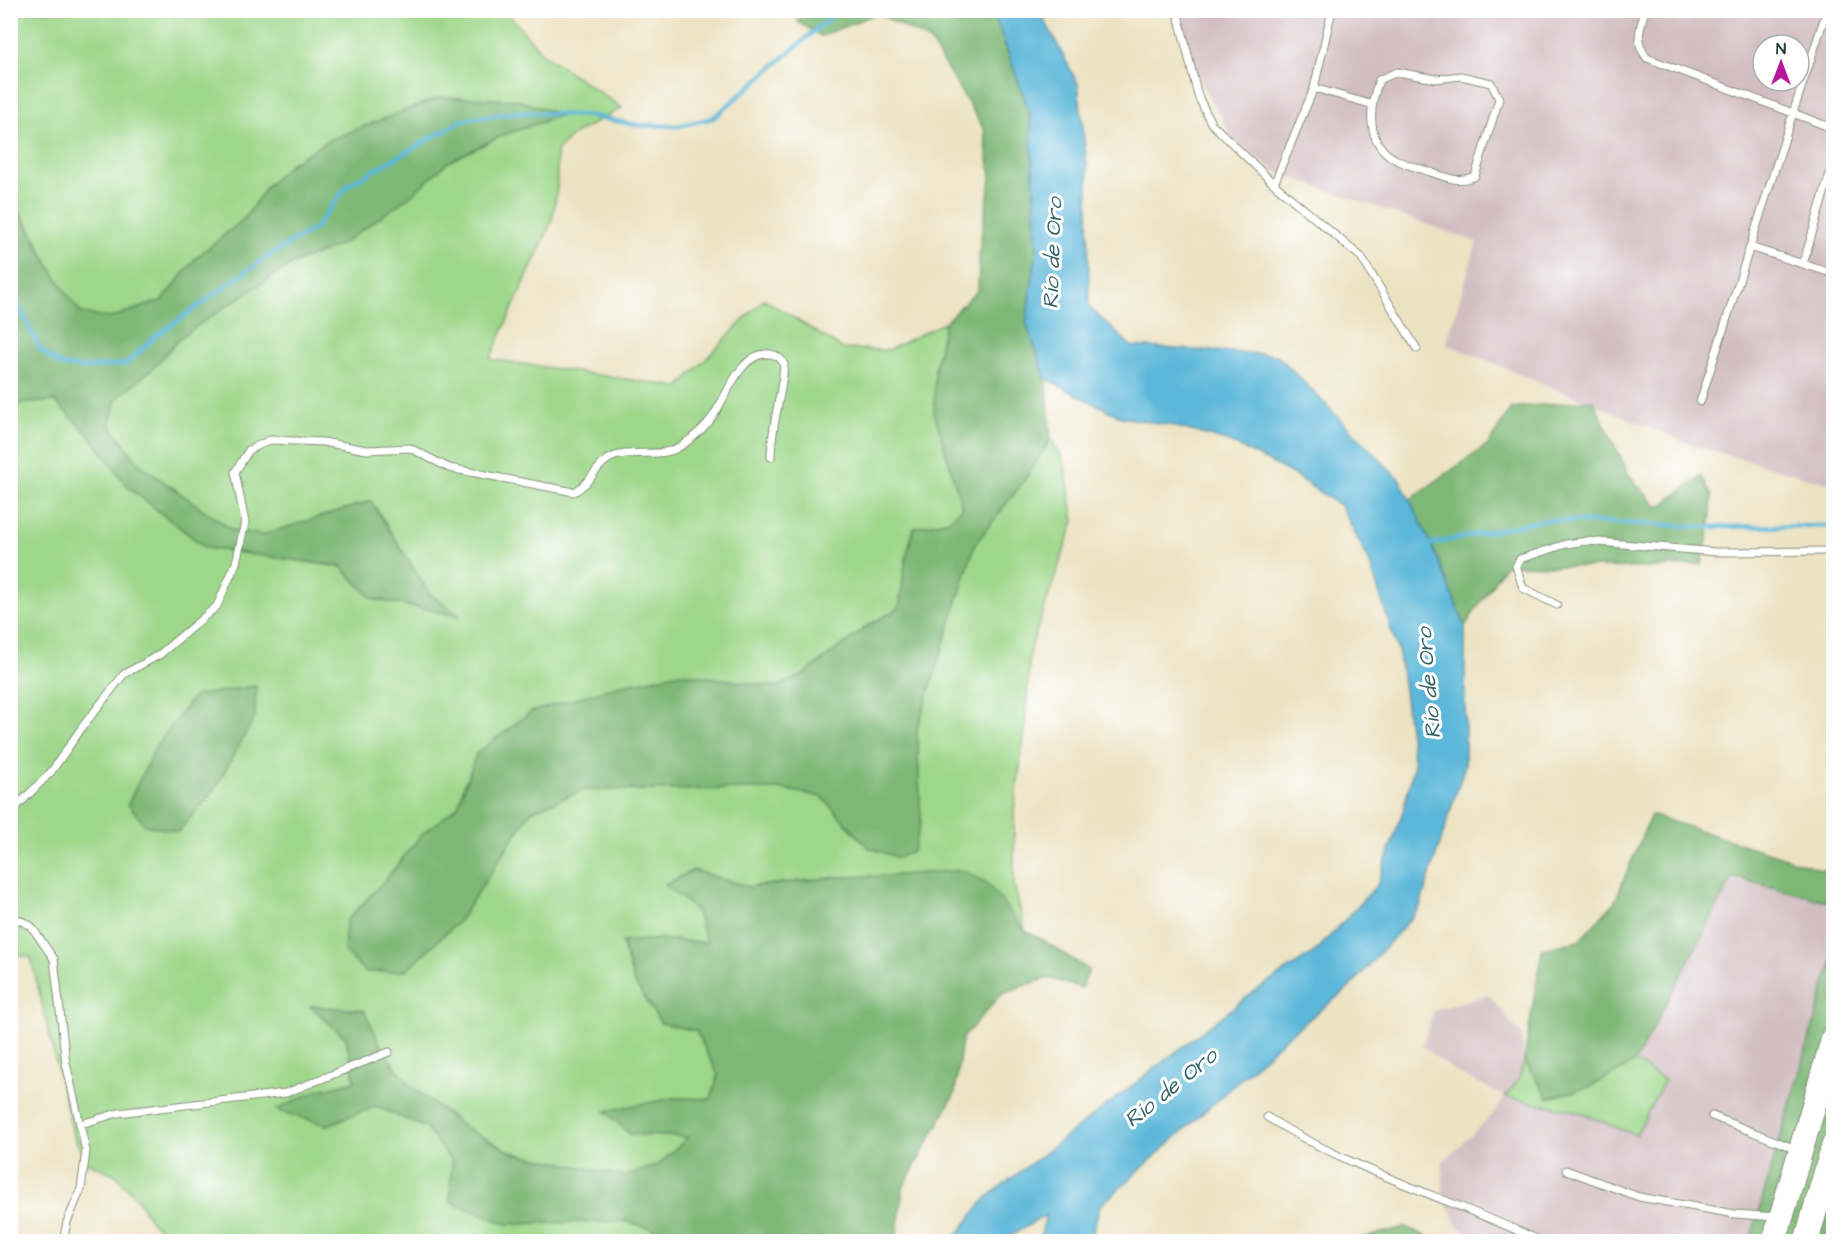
<svg xmlns="http://www.w3.org/2000/svg" width="1844" height="1252" viewBox="0 0 1844 1252" font-family="'Architects Daughter',sans-serif">
	<style>
		.industrial { fill: #d2bec2; fill-rule: evenodd }
		.green { fill: #9ed78a; stroke: #5e8a5f; stroke-width: 1.5; fill-rule: evenodd }
		.forest { fill: #7eb876; stroke: #4e7a55; stroke-width: 1.5 }
		.water { fill: #5bb7d9; stroke: #3d7a86; stroke-width: 1.5 }
		.lines { fill: none; stroke-linecap: round; stroke-linejoin: round }
		.stream { stroke: #5bb7d9; stroke-width: 4.5 }
		.lane-casing { stroke: #86907c; stroke-width: 9 }
		.highway-casing { stroke: #86907c; stroke-width: 26 }
		.lane { stroke: #fff; stroke-width: 7 }
		.highway { stroke: #fff; stroke-width: 24 }
		.labels { text-anchor: middle; dominant-baseline: central; stroke-width: 6; stroke-linejoin: round; paint-order: stroke }
		.water-label { font-size: 22px; font-style: italic; fill: #316266; stroke: #fff }
	</style>
	<rect width="100%" height="100%" fill="#fff"/>
	<filter id="ink" filterUnits="userSpaceOnUse"><feTurbulence type="fractalNoise" baseFrequency=".0167" numOctaves="2"/><feDisplacementMap in="SourceGraphic" scale="12" xChannelSelector="R" yChannelSelector="G"/><feConvolveMatrix kernelMatrix="1 2 1 2 8 2 1 2 1" color-interpolation-filters="sRGB"/></filter>
	<filter id="wash" filterUnits="userSpaceOnUse"><feTurbulence type="fractalNoise" baseFrequency=".008" numOctaves="4" result="noise"/><feDisplacementMap in="SourceGraphic" scale="24" xChannelSelector="R" yChannelSelector="G"/><feGaussianBlur stdDeviation="1.35" result="paint"/><feColorMatrix in="noise" values="0 0 0 0 0 0 0 0 0 0 0 0 0 0 0 0 0 1.4 0 .05"/><feComposite in="paint" operator="in"/></filter>
	<g filter="url(#wash)">
		<rect width="100%" height="100%" fill="#ece3c3"/>
		<!-- industrial -->
		<path class="industrial" d="M1181,11H1833V485L1693,445L1446,344L1477,242L1278,173L1233,140L1191,64ZM1763,45H1799V81H1763Z
			M1734,877L1833,903V958L1750,1241H1486L1458,1227L1443,1195V1162L1494,1113L1505,1097L1457,1073L1422,1046L1434,1010L1489,995L1521,1035L1524,1060L1519,1079L1506,1097L1576,1111L1636,1135L1665,1080L1635,1062Z"/>
		<!-- green -->
		<path class="green" d="M10,11H508L509,15L542,53L622,108L574,134L557,150V189L552,221L490,359L679,387L764,299L843,349L889,350L945,322L935,369L962,507L950,520L914,528L906,558L899,608L869,625L802,676L776,687L681,673L618,686L531,712L465,781L458,806L420,836L387,878L365,972L405,971L459,921L531,811L584,790L783,789L822,797L868,847L921,822L917,729L975,544L1023,482L1051,439L1064,461L1074,521L1030,650L1025,728L1014,811V885L1025,931L987,884L963,870L886,876L836,877L749,887L693,870L666,885L696,910L707,943L661,939L622,943L634,982L661,1023L696,1031L718,1075L711,1099L673,1098L630,1134L689,1137L658,1165L624,1176L513,1153L464,1127L411,1086L384,1052L311,1006L346,1038L355,1081L316,1091L277,1110L327,1125L376,1106L426,1128L507,1224L625,1221L685,1238L689,1241H179L152,1223L138,1200L116,1175L86,1162L73,1134L31,957L11,954V404L55,401L91,437L128,487L206,548L341,567L373,599L460,616L429,593L371,501L262,535L232,530L139,464L110,425L116,399L152,369L180,338L219,311L292,264L342,243L409,197L448,162L503,135L561,115L359,130L329,140L290,164L266,187L245,218L196,258L163,300L110,318L81,313L59,286L32,231L11,199ZM233,756L213,792L128,804Z
			M1524,1060L1548,1098L1590,1087L1635,1062L1665,1080L1636,1135L1576,1111L1505,1097L1519,1079Z"/>
		<!-- forest -->
		<path class="forest" d="M807,11H993L1030,113L1037,250L1026,323L1046,379L1051,439L1023,482L975,544L917,729L921,822L913,851L898,858L868,847L822,797L783,789L584,790L531,811L459,921L405,971L365,972L344,951L346,921L387,878L420,836L458,806L476,754L531,712L618,686L681,673L776,687L802,676L869,625L899,608L906,558L914,528L949,520L962,507L934,412L935,369L945,322L978,290L980,243L991,179L984,129L930,41L878,13L821,36L797,21Z
			M440,97L518,100L562,115L503,135L448,162L409,197L342,244L292,264L219,311L180,338L152,369L116,399L110,425L139,464L232,530L262,535L371,501L429,593L461,616L373,599L340,566L206,548L128,487L91,437L55,401L11,404L10,199C36,237 53,278 81,313L110,318L163,300L196,258L245,218L266,187L290,164L329,140Z
			M1593,400L1629,475L1658,508L1701,476L1712,496L1710,527L1702,564L1646,568L1505,565L1465,626L1432,545L1409,500L1489,444L1511,408Z
			M256,686L255,717L213,792L178,832L145,825L128,804L155,748L194,696Z
			M1651,815L1833,873V903L1733,877L1635,1062L1590,1087L1548,1098L1524,1060L1542,949L1579,941L1614,903Z
			M693,870L749,887L836,877L886,876L963,870L987,883L1025,931L1041,939L1089,970L1082,988L1048,978L1002,993L962,1039L955,1093L903,1188L896,1241L689,1242L685,1238L625,1221L507,1224L450,1202L452,1162L426,1128L376,1106L327,1125L276,1110L316,1091L355,1081L346,1038L310,1006L364,1010L384,1052L411,1086L464,1127L513,1153L624,1176L658,1165L688,1137L630,1134L605,1111L673,1098L711,1099L718,1075L696,1031L661,1023L634,982L622,942L661,939L707,943L696,910L665,885Z
			M1833,958V1241H1750Z
			M1405,1227L1437,1241H1350Z"/>
		<!-- water -->
		<path class="water" d="M993,11H1040L1078,84L1088,175L1089,307L1131,346L1277,355L1400,480L1432,545L1465,626V765L1419,909L1349,988L1290,1034L1100,1206L1090,1241H1039L1046,1215L1002,1241H952L986,1198L1255,991L1316,951L1377,885L1403,811L1414,766L1399,654L1369,561L1341,506L1291,473L1230,442L1174,426L1121,417L1046,379L1026,323L1037,250L1030,114Z"/>
		<g class="lines">
			<!-- stream -->
			<path class="stream" d="M10,288L40,349L60,365L84,368L126,364L156,336L264,259L315,228L348,185L463,120L518,112L592,116L636,125L678,126L713,118L839,10
				M1428,545L1544,520L1710,527L1834,526"/>
		</g>
	</g>
	<g filter="url(#ink)">
		<g class="lines">
			<defs>
				<path id="lane" d="M1177,10L1198,96L1211,123L1274,184L1361,257L1417,349
					M1645,10C1640,28 1634,43 1647,58L1793,113L1827,10
					M1397,72L1436,79L1461,76L1491,83L1499,99L1475,176C1459,184 1446,177 1430,172C1419,168 1405,165 1395,159C1365,143 1369,107 1379,80Z
					M1314,88L1370,104
					M1274,184L1314,88L1332,10
					M1750,247L1834,274
					M1803,264L1834,160
					M1700,402L1793,113L1834,129
					M1557,605L1523,588L1516,566L1520,559L1566,544L1587,541L1716,552L1834,551
					M10,813L51,772L83,726L124,674L159,655L217,606L236,563L245,522L235,472L249,450L270,440L323,442L367,450L410,448L449,468L574,492C591,484 597,462 615,456C634,450 658,457 675,449C686,444 704,429 711,419C726,400 739,351 770,354C777,355 781,358 784,364C782,396 771,426 771,457
					M10,915L31,926L54,959L66,1063L86,1151L81,1189L67,1222L63,1242
					M1712,1116L1796,1149
					M1267,1117C1353,1171 1451,1199 1543,1242
					M81,1124L118,1113L286,1093L389,1052
					M1566,1170L1639,1197L1735,1214L1777,1217"/>
				<path id="highway" d="M1774,1242L1834,1036
					M1806,1242L1834,1144"/>
			</defs>
			<!-- lane casing -->
			<use href="#lane" class="lane-casing"/>
			<!-- highway casing -->
			<use href="#highway" class="highway-casing"/>
			<!-- lane -->
			<use href="#lane" class="lane"/>
			<!-- highway -->
			<use href="#highway" class="highway"/>
		</g>
	</g>
	<g class="labels">
		<!-- water labels -->
		<g class="water-label">
			<text transform="translate(1053 253) rotate(-88)">Río de Oro</text>
			<text transform="translate(1429 683) rotate(-95)">Río de Oro</text>
			<text transform="translate(1171 1088) rotate(-39)">Río de Oro</text>
		</g>
	</g>
	<!-- margin -->
	<rect width="1844" height="1252" fill="none" stroke="#fff" stroke-width="36"/>
	<!-- north arrow -->
	<g transform="translate(1781 63)"><circle r="28" fill="#ffffff" stroke="#a5b1ae" stroke-width="1.5"/>
	<path d="M0-4.5L10 22L0 15L-10 22Z" fill="#b5179e"/>
	<text y="-9" font-size="16" font-weight="bold" text-anchor="middle" fill="#1f3d34">N</text>
	</g>
</svg>
